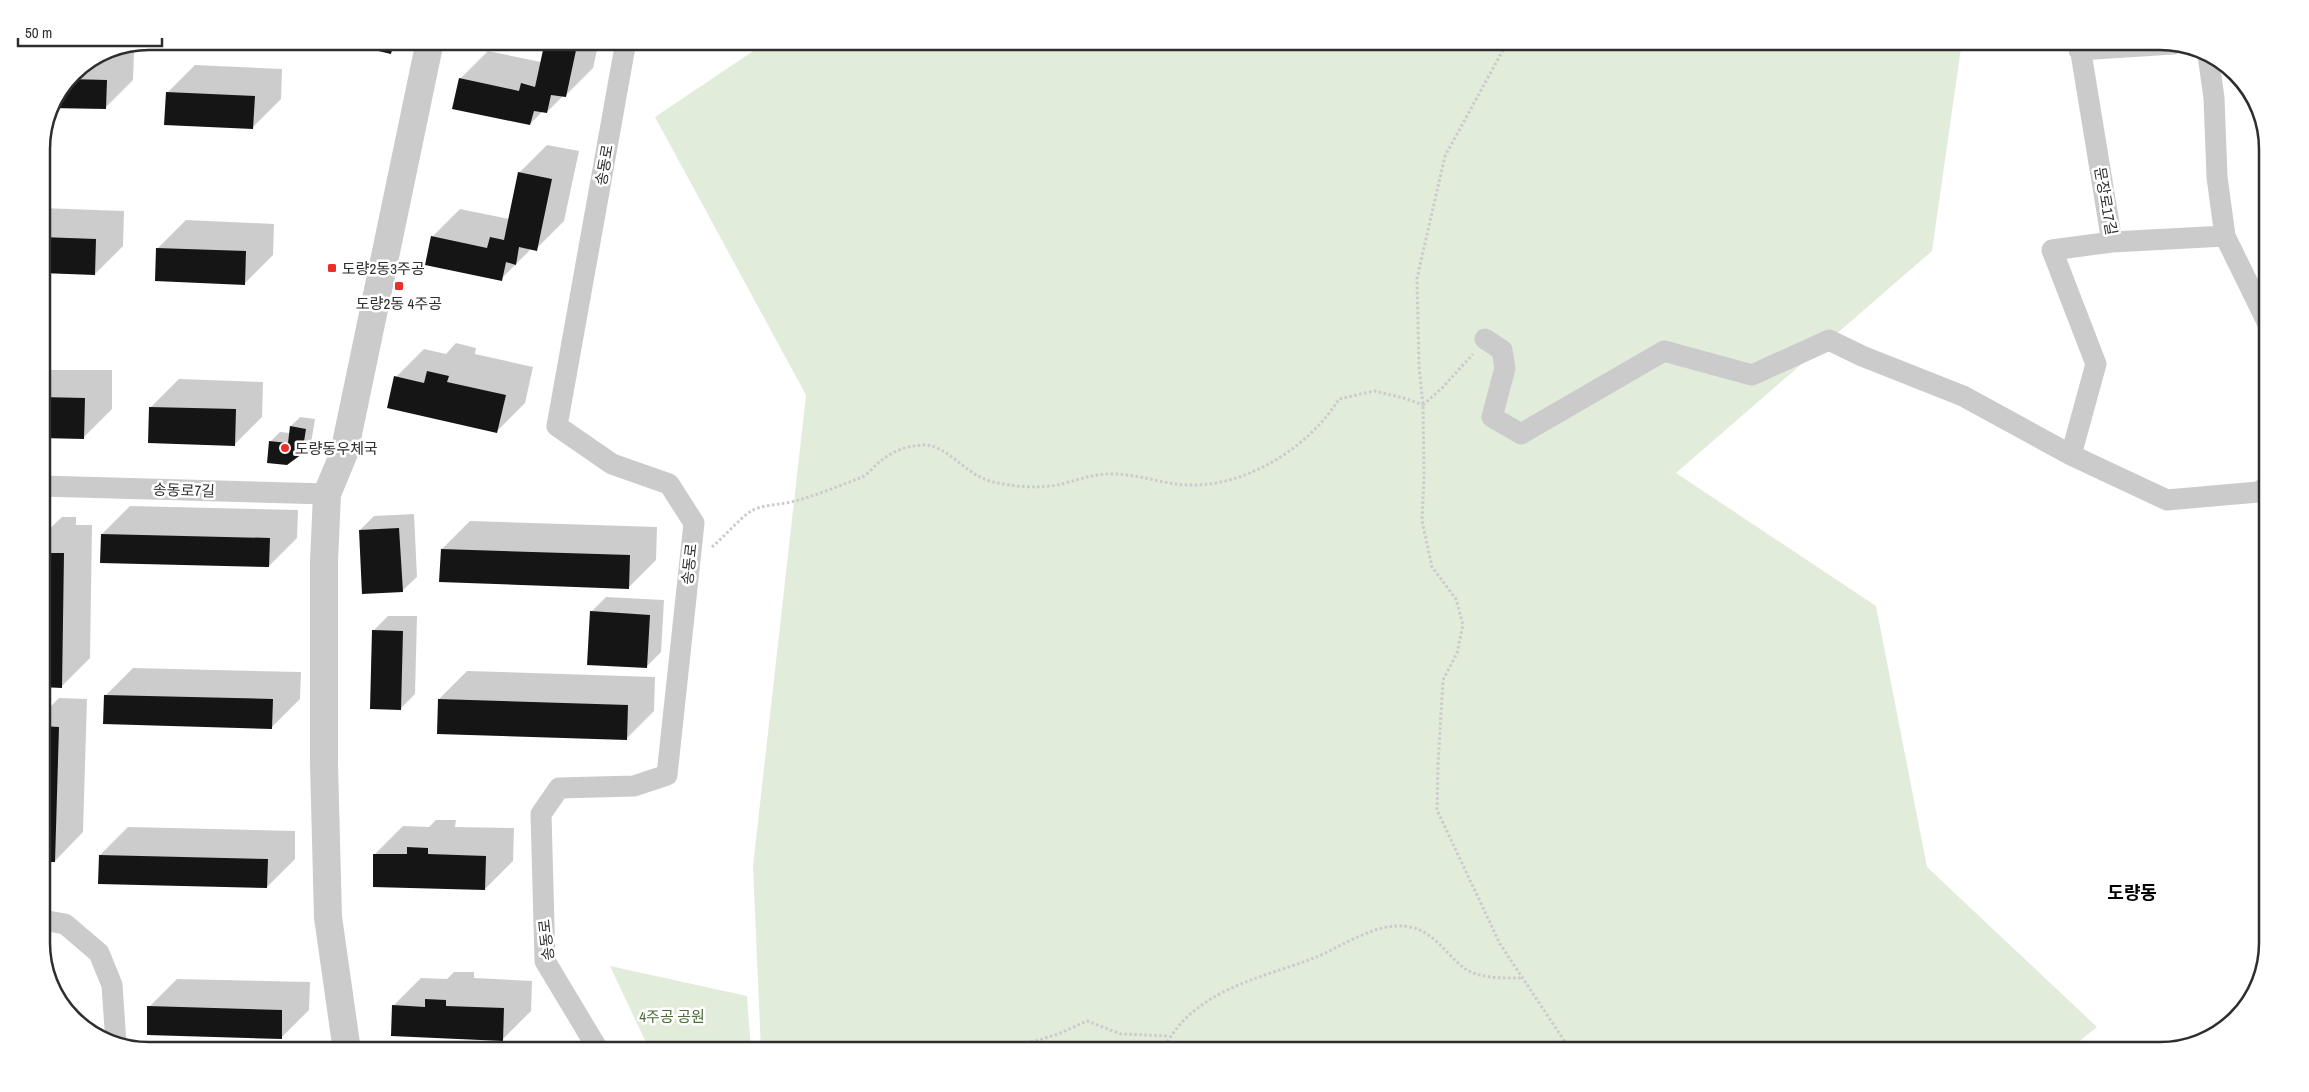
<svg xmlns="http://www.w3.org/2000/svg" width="2309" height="1092" viewBox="0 0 2309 1092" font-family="'Archivo Narrow','Noto Sans KR',sans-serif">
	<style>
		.green { fill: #e2ecdb }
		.shadow { fill: #0003 }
		.building { fill: #151515 }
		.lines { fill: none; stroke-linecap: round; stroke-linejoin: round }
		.path { stroke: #cbcbcb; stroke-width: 3; stroke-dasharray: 2.5 2.5; stroke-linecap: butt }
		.minor { stroke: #cbcbcb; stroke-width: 21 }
		.tertiary { stroke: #cbcbcb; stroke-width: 28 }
		.poi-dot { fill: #ec2d29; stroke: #fff; stroke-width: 2 }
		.labels { text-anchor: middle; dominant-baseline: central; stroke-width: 5; stroke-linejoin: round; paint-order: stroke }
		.street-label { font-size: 15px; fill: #2e2e2e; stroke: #fff }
		.poi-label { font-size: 15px; fill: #2e2e2e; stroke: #fff; text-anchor: start }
		.park-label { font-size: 15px; fill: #4c6b39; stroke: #fff }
		.quarter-label { font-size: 18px; font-weight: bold; fill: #000; stroke: #fff }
		.rim { fill: none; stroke: #2e2e2e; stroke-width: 2.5 }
	</style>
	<rect width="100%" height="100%" fill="#fff"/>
	<!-- green -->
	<path class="green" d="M768,41H1962L1932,251L1676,473L1876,606L1927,867L2097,1027L2067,1051H761L753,866L806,395L655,117Z
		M610,966L747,996L751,1051H650Z"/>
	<!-- shadow -->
	<path class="shadow" d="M373,41H402L390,53Z
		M546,41H599L593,68L565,96H563L547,112L543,111L530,124L460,79L488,51L541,62Z
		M105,52H134L133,80L105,108L50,107L73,73Z
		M195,65L282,69L281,99L253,127L167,93Z
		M547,145L579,151L564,221L536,249L530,248L529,251L501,279L432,237L460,209L509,219L519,173Z
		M41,208L124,211L123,246L95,274L41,272Z
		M186,220L274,224L273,255L245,283L158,248Z
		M456,343L476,348L475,354L533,367L525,403L497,431L396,377L424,349L446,354Z
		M41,370H112V409L84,437H41Z
		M179,379L263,382L262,417L234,445L151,407Z
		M300,417L315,419L311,443L301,453L270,442L280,432L290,433L291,426Z
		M130,506L298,510L297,538L269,566L102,534Z
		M414,514L417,577L402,591L360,530L374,516Z
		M62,517H76V525H92L90,658L62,686H41V537Z
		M470,521L657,527L656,560L628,588L442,549Z
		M606,597L664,600L661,652L647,666L591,612Z
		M388,616H417L415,694L400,709L374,630Z
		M133,668L301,672L300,699L272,727L105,696Z
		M467,671L655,677L654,711L626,739L439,699Z
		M59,698L87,699L83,832L55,861H42L41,716Z
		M436,820H456L455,827L514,828L513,861L485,889L375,854L403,826L429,827Z
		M128,827L295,831V859L267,887L100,855Z
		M454,972H474V978L532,981L531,1011L503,1039L393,1006L421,978L447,979Z
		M177,979L310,982L309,1010L281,1038L149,1007Z
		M2246,1001L2220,1032L2217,1031L2233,1014Z
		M601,1047V1051H567L570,1048Z"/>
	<!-- building -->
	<path class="building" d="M322,41H363L362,47L322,45Z
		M372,41H394L391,54L370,49Z
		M545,41H578L566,97L551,95L547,113L534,111L530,125L452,109L459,78L519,91L521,83L535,87Z
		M69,79L107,80L106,109L49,108Z
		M166,92L255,96L253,129L164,125Z
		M518,172L552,179L537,251L519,247L516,265L506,262L502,281L425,265L431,236L487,248L490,237L504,240Z
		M41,237L96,239L95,275L41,273Z
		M156,248L246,251L245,285L155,281Z
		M427,371L449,376L447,382L506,395L497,433L387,408L394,376L424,383Z
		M41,397L85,398L84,439L41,438Z
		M149,407L236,409L235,446L148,443Z
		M290,426L306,429L302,454L287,465L267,463L269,441L288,443Z
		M399,528L403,592L362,594L359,530Z
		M101,534L270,538L269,567L100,563Z
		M41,545H48V553H64L62,688L41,687Z
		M441,549L630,555L629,589L439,582Z
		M590,611L650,615L647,668L587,665Z
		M372,630L403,631L401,710L370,709Z
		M104,695L273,699L272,729L103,724Z
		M438,699L628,705L627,740L437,734Z
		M41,726L59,727L55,862H42Z
		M407,847L428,848V854L486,856L485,890L373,887V854H407Z
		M99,855L268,859L267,888L98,884Z
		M425,999L446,1000V1006L504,1008L503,1041L391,1036L392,1005L425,1007Z
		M147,1006L282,1010V1039L147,1035Z
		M2232,1013L2234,1015L2217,1033L2215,1031Z"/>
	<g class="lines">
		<!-- path -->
		<path class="path" d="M1508,41L1445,156L1417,278L1419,366L1423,405L1424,477L1422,521L1432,567L1456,599L1463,625L1457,653L1443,680L1438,765L1437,810L1500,944L1571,1051
			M1423,405L1442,388L1473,354
			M712,547C725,536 737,521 751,511C763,504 782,505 795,501C817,495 839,486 860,478C866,476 872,469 877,464C890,452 907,445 925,445C948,446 965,474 990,481C1012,487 1040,489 1062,484C1078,480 1092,474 1110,474C1136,473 1161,484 1188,485C1247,487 1309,447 1339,399L1374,391L1404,398L1423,405
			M1002,1051L1058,1034L1087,1021L1121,1034L1169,1036
			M1163,1051C1170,1034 1184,1018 1199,1007C1232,982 1275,973 1314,958C1341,947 1379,920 1410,927C1433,931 1447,955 1464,968C1479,979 1505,978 1523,978"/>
		<!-- minor -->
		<path class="minor" d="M2079,41L2112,242L2225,236
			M2079,50L2173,44
			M2208,55L2214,98L2217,177L2225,236L2268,324
			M2112,242L2052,250L2096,364L2071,455L2167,500L2258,492L2268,486
			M1485,339L1502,350L1505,368L1492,417L1521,434L1664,351L1752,375L1829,340L1862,356L1963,396L2071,455
			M41,486L327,494
			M42,920L65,924L99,953L112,985L116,1044
			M599,1051L545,961L541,814L559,788L634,786L667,775L694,523L669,484L612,464L557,426L626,41"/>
		<!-- tertiary -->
		<path class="tertiary" d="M347,1051L328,917L324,764V562L327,494L344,453L430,41"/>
	</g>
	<!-- markers -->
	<g class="poi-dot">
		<rect x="327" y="263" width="10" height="10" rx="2.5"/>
		<rect x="394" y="281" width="10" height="10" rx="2.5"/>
		<circle cx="285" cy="448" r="5"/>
	</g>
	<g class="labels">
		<!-- street labels -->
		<g class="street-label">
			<text transform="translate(604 165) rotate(-80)">송동로</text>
			<text transform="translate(2106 201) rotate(80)">문장로17길</text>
			<text transform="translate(184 490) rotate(2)">송동로7길</text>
			<text transform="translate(689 564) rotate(-84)">송동로</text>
			<text transform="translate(546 940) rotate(-96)">송동로</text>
		</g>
		<!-- poi labels -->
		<g class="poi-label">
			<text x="342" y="268">도량2동3주공</text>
			<text x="399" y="303" text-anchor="middle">도량2동 4주공</text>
			<text x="295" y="448">도량동우체국</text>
		</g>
		<!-- park labels -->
		<g class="park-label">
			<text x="672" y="1016">4주공 공원</text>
		</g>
		<!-- quarter labels -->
		<g class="quarter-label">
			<text x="2132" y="892">도량동</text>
		</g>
	</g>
	<!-- crop -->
	<path d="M0 0H2309V1092H0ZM149 50H2160A99 99 0 0 1 2259 149V943A99 99 0 0 1 2160 1042H149A99 99 0 0 1 50 943V149A99 99 0 0 1 149 50Z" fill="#fff" fill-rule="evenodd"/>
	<path class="rim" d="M149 50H2160A99 99 0 0 1 2259 149V943A99 99 0 0 1 2160 1042H149A99 99 0 0 1 50 943V149A99 99 0 0 1 149 50Z"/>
	<!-- scale -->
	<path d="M18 38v8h144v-8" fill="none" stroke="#2e2e2e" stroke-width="2.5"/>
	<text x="25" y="38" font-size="15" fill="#2e2e2e" stroke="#ffffff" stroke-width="4" paint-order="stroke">50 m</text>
</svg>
